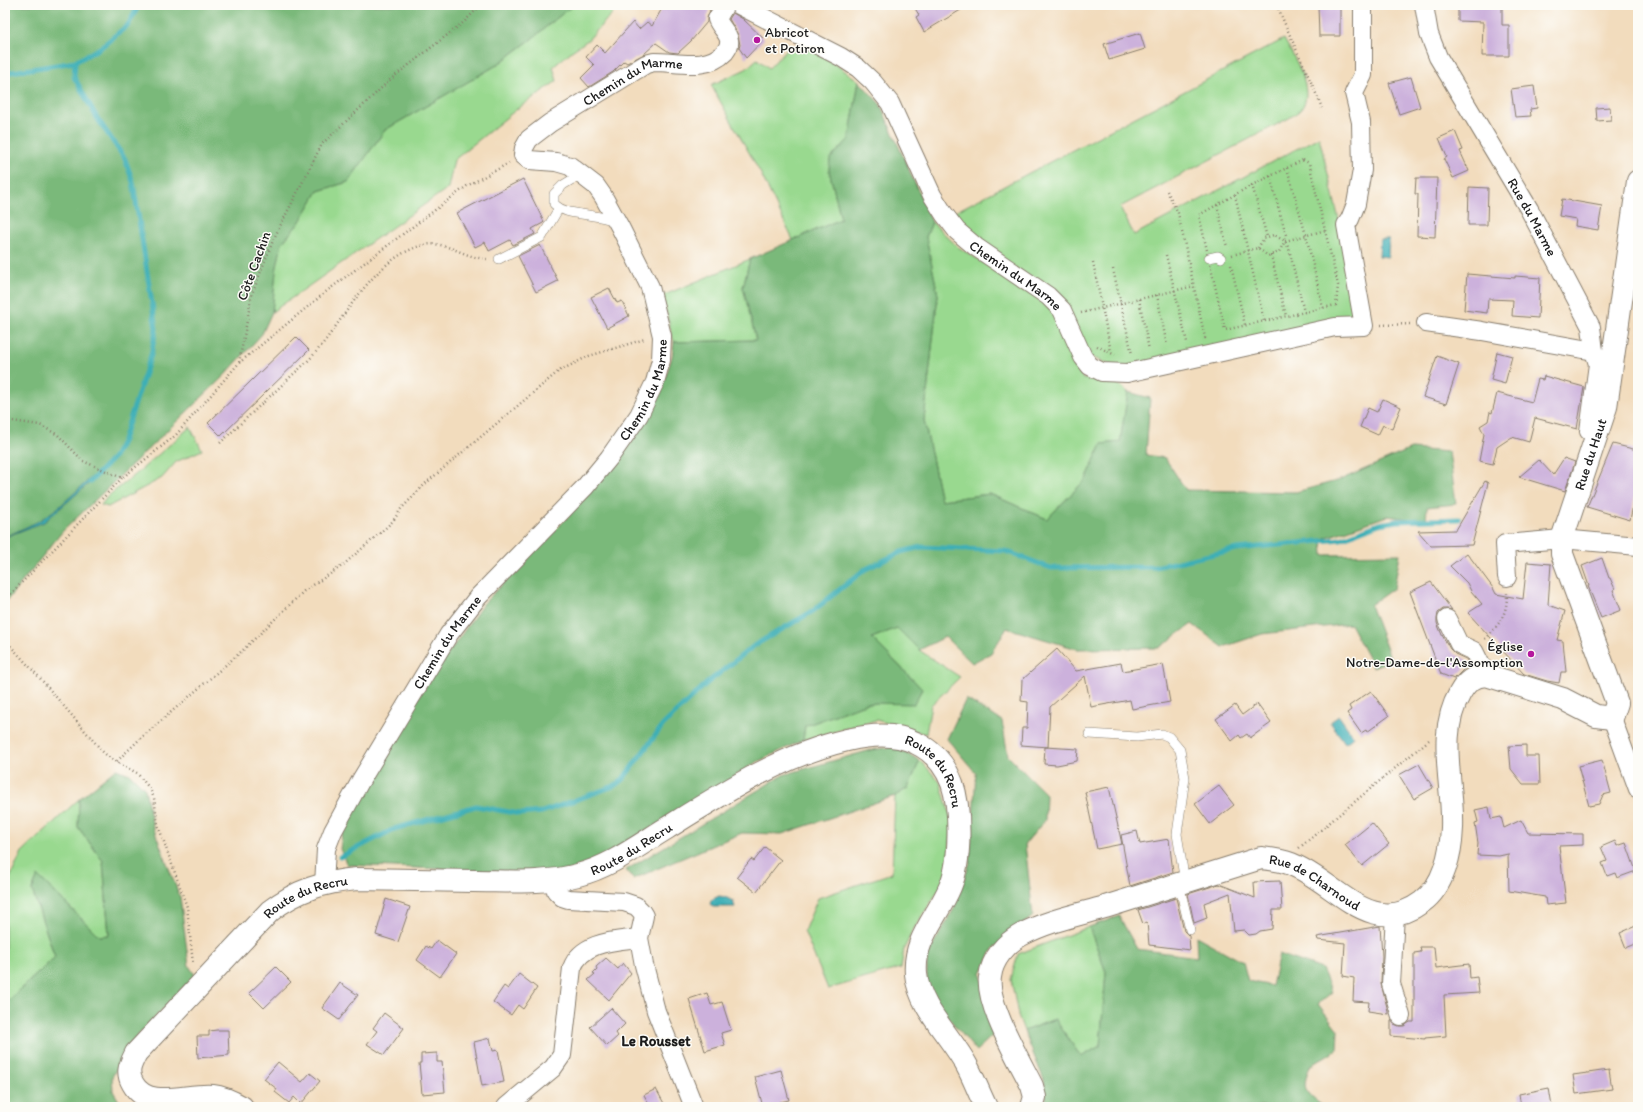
<svg xmlns="http://www.w3.org/2000/svg" width="1643" height="1112" viewBox="0 0 1643 1112" font-family="Itim,sans-serif">
	<style>
		.green { fill: #99d98f; stroke: #5a7a56 }
		.forest { fill: #7ab97a; stroke: #4b6a4b }
		.water { fill: #3eafb6; stroke: #2d6669 }
		.lines { fill: none; stroke-linecap: round; stroke-linejoin: round }
		.stream { stroke: #3eafb6; stroke-width: 5 }
		.building { fill: #ccb1dc }
		.service-casing { stroke: #877c6c; stroke-width: 10 }
		.minor-casing { stroke: #877c6c; stroke-width: 20 }
		.tertiary-casing { stroke: #877c6c; stroke-width: 24 }
		.path { stroke: #877c6c; stroke-width: 2.5; stroke-dasharray: 1 3; stroke-linecap: butt }
		.service { stroke: #fff; stroke-width: 9 }
		.minor { stroke: #fff; stroke-width: 18 }
		.tertiary { stroke: #fff; stroke-width: 22 }
		.poi-dot { fill: #b5179e; stroke: #fdfcf7; stroke-width: 1.5 }
		.labels { text-anchor: middle; dominant-baseline: central; stroke-width: 3; stroke-linejoin: round; paint-order: stroke }
		.poi-label { font-size: 14px; fill: #1c1c1c; stroke: #fdfcf7; text-anchor: start }
		.street-label { font-size: 14px; fill: #1c1c1c; stroke: #fdfcf7 }
		.neighbourhood-label { font-size: 15px; font-weight: bold; fill: #1c1c1c; stroke: #fdfcf7 }
	</style>
	<rect width="100%" height="100%" fill="#fdfcf7"/>
	<filter id="ink" filterUnits="userSpaceOnUse"><feTurbulence type="fractalNoise" baseFrequency=".025" numOctaves="2"/><feDisplacementMap in="SourceGraphic" scale="8" xChannelSelector="R" yChannelSelector="G"/><feConvolveMatrix kernelMatrix="1 2 1 2 8 2 1 2 1" color-interpolation-filters="sRGB"/></filter>
	<filter id="wash" filterUnits="userSpaceOnUse"><feTurbulence type="fractalNoise" baseFrequency=".012" numOctaves="4" result="noise"/><feDisplacementMap in="SourceGraphic" scale="16" xChannelSelector="R" yChannelSelector="G"/><feGaussianBlur stdDeviation="0.9" result="paint"/><feColorMatrix in="noise" values="0 0 0 0 0 0 0 0 0 0 0 0 0 0 0 0 0 1.4 0 .05"/><feComposite in="paint" operator="in"/></filter>
	<g filter="url(#wash)">
		<rect width="100%" height="100%" fill="#f2dcbd"/>
		<!-- green -->
		<path class="green" d="M573,5H620L588,40L573,50L553,67L557,81L517,109L454,160L448,188L272,312L276,271L282,243L299,223L318,191L348,182L385,130L497,65L529,41Z
			M1284,39C1293,56 1316,90 1301,109C1299,112 1294,114 1291,117L1120,207L1134,235L1319,137L1353,278L1355,315L1350,321L1121,369L1086,355L1065,304L976,242L951,214Z
			M787,49H809L821,54L859,81L849,139L830,159L829,170L841,219L793,240L760,172L711,85L746,69L757,59L769,68Z
			M932,222L958,247L1039,297L1054,312L1083,379L1113,380L1128,392L1120,442L1101,444L1087,478L1047,519L990,494L941,500L924,420L938,295L926,237Z
			M750,259L743,287L756,340L674,342L662,296Z
			M190,427L202,450L176,462L162,478L108,507L101,505L108,496L135,475Z
			M897,628L919,650L960,677L931,705L926,734L876,720L803,740L805,726L867,703H914L922,689L872,638Z
			M920,760L940,782L952,821L947,873L940,888L913,930L904,949L901,968L828,989L804,931L818,898L892,873L895,796L908,788Z
			M79,799L78,827L103,861L109,935L99,936L38,876L32,890L55,957L5,1004V882L10,878L22,852Z
			M1089,927L1106,972L1100,1046L1081,1057L1055,1019L1024,1031L1018,1015L1011,979L1018,954Z"/>
		<!-- forest -->
		<path class="forest" d="M5,5H573L529,41L497,65L385,130L348,182L318,191L299,223L282,243L276,271L272,312L262,334L225,375L62,532L5,603Z
			M859,81L880,104L932,222L926,237L938,295L924,420L941,500L990,494L1047,519L1087,478L1101,444L1120,442L1128,392L1150,398L1146,455L1165,458L1186,490L1296,492L1340,480L1411,449L1449,452L1456,504L1427,507L1426,521L1387,516L1322,539L1323,555L1400,554L1394,588L1370,605L1391,660L1373,667L1350,624L1262,634L1223,647L1192,624L1159,648L1077,649L1007,628L991,653L972,663L945,637L919,650L897,628L872,638L922,689L914,704L867,703L805,726L803,740L757,762L613,852L570,870L533,873L347,865L340,849L343,828L424,688L483,604L565,520L635,438L660,395L672,357L674,342L756,340L743,287L750,259L841,219L829,170L830,159L849,139Z
			M966,699L1002,721L1008,756L1046,794L1045,820L1025,844L1033,916L993,949L981,974L993,1035L976,1051L927,992V956L955,907L970,862L976,773L947,739Z
			M893,747L920,760L908,788L895,796L782,834L742,833L633,879L626,870L783,775L871,750Z
			M116,769L130,774L145,789L153,827L180,897L189,966L195,975L132,1042L112,1077L113,1091L122,1106L121,1107H5V1004L55,957L32,890L38,876L99,936L109,935L103,861L78,827L79,799Z
			M1119,916L1137,949L1197,957L1196,936L1243,962L1248,981L1272,986L1279,954L1322,969L1332,992L1318,1004L1338,1030L1337,1049L1310,1066C1301,1090 1304,1092 1324,1107H1047L1044,1080L1024,1031L1055,1019L1081,1057L1100,1046L1106,972L1089,927Z"/>
		<!-- water -->
		<path class="water" d="M1380,239H1389L1388,257L1379,256Z
			M92,477L94,479L44,522L5,537L39,521L59,507Z
			M1339,716L1354,737L1345,743L1330,722Z
			M719,896L725,897L733,901L735,907H713L710,904L711,900Z"/>
		<g class="lines">
			<!-- stream -->
			<path class="stream" d="M75,62L74,77L97,118L125,159L133,182L156,329L151,355L123,440L114,457L90,482
				M5,73L75,62L100,48L128,25L139,5
				M340,857L394,829L476,806L520,814L542,812L614,786L623,779L663,725L707,683L755,645L813,611L864,570L901,552L921,547L1005,551L1051,568L1155,567L1237,549L1341,539L1379,524L1397,521L1459,519"/>
		</g>
		<g id="blocks">
			<!-- building -->
			<path class="building" d="M664,5H705L710,10L707,18V22L691,41L678,53L669,52L656,43L644,54L627,63L624,61L613,72L589,87L581,78L594,65L586,57L597,45L605,53L633,22L639,29L647,22L652,26Z
				M913,5H969L924,32L916,17L919,15Z
				M1318,5H1340V36H1319Z
				M1458,5H1502V25H1509V56H1482L1483,22L1458,21Z
				M733,13L743,19L764,39L746,58L739,48L740,45L738,35L729,19Z
				M1140,33L1145,49L1109,60L1104,44Z
				M1411,77L1420,107L1399,114L1389,83Z
				M1534,86L1537,108L1530,109L1531,116L1515,117L1511,89Z
				M1610,107L1611,120L1597,121L1596,108Z
				M1455,131L1463,150L1460,151L1469,171L1453,178L1444,159L1447,157L1439,138Z
				M1416,178H1437L1435,237L1417,236L1418,194H1415Z
				M523,179L544,222L543,223L532,229L535,234L513,245L510,240L489,251L485,242L475,247L457,213Z
				M1469,187L1488,188L1487,225H1468Z
				M1562,199L1602,206L1598,230L1575,226L1576,219L1559,216Z
				M540,245L558,281L536,292L518,256Z
				M1467,274L1515,278V276L1540,278L1538,318L1512,316L1513,300L1488,299L1487,313L1464,310Z
				M609,288L617,303L622,301L629,316L607,328L591,297Z
				M296,337L309,350L221,436L208,423Z
				M1497,352L1512,356L1505,384L1491,380Z
				M1437,356L1459,364L1446,404L1423,397Z
				M1544,376L1584,387L1577,429L1535,418L1529,442L1512,437L1497,447L1493,464L1479,461L1484,434L1480,426L1488,421L1490,412L1492,413L1497,393L1532,402L1538,379L1543,380Z
				M1383,399L1401,407L1392,429L1383,425L1378,435L1360,427L1368,408L1377,412Z
				M1613,444L1637,450V453H1638V491H1636L1630,520L1587,507Z
				M1564,458L1575,462L1565,491L1519,477L1539,460L1553,475Z
				M1485,481L1488,483L1472,545L1431,546L1418,531L1456,530Z
				M1467,553L1493,588L1496,594L1523,599L1527,562L1551,564L1548,605L1565,611L1557,640L1563,641L1566,672H1561L1559,683L1547,681L1524,674L1468,613L1482,604L1471,591L1467,583L1450,566Z
				M1602,558L1609,578H1610L1615,589L1613,590L1621,610L1601,618L1588,586H1589L1582,566Z
				M1431,582L1452,610L1447,609H1443L1438,613L1437,619V623L1442,635L1450,649L1455,654L1466,659L1468,662L1464,669L1454,679L1441,674L1410,592Z
				M1057,649L1076,671L1121,663L1123,671L1163,664L1170,702L1132,709L1130,700L1091,707L1085,676L1050,707L1048,747L1021,745L1022,728H1027L1028,702L1021,701L1022,680Z
				M1371,691L1389,716L1367,732L1366,730L1361,733L1347,713L1351,710L1349,706Z
				M1257,704L1271,723L1250,738L1247,734L1241,738L1239,735L1232,741L1216,719L1235,705L1242,715Z
				M1526,745V756H1539L1540,784H1523L1511,769L1509,746Z
				M1045,747L1078,749L1077,761L1057,765L1044,764Z
				M1602,760L1611,793L1603,795L1599,804L1589,806L1578,766Z
				M1419,764L1433,788L1414,799L1399,775Z
				M1219,786L1234,805L1210,824L1195,804Z
				M1109,787L1122,844L1097,849L1085,792Z
				M1489,807L1491,819L1501,817L1504,828L1521,820L1528,833L1583,834V845L1559,846L1566,903L1546,905L1545,897L1509,891L1508,854L1499,856L1477,855L1478,843L1475,823L1478,822L1475,810Z
				M1372,823L1389,844L1362,866L1345,845Z
				M1137,831L1140,844L1169,839L1173,872L1130,886L1121,835Z
				M1615,841L1617,846L1626,843L1636,871L1617,878L1615,873L1607,876L1602,863L1607,861L1601,847Z
				M765,847L781,860L756,892L737,877L751,859L754,861Z
				M1280,881L1282,910H1273L1272,929L1260,931L1256,934L1249,935L1244,930L1234,931L1230,893L1204,903L1207,918L1194,923L1188,894L1219,884L1255,898L1254,882Z
				M1176,898L1184,931L1189,936L1190,950L1149,945L1147,922L1143,924L1138,910Z
				M386,899L410,907L398,942L376,935Z
				M1638,925V943L1626,948L1620,933Z
				M1380,926L1382,956L1381,984L1388,1011V1014L1368,1011L1369,1002L1353,1001L1354,978L1343,976L1345,943L1318,940L1317,937Z
				M437,940L456,954L440,977L417,960L426,946L431,949Z
				M1420,947H1434L1436,968L1469,964L1470,978L1477,977L1479,993L1444,995L1446,1036L1425,1038V1039L1391,1036V1020L1394,1024L1399,1026H1404L1410,1022H1414V953L1421,952Z
				M606,958L618,969L623,963L631,973L609,1000L588,980L595,974L593,973L597,969L596,967Z
				M276,967L291,982L264,1008L249,993Z
				M519,974L537,988L523,1009L518,1005L511,1015L493,1002L504,986L508,989Z
				M340,983L358,995L339,1020L322,1008Z
				M707,993L711,1005L722,1002L731,1030L721,1033L725,1045L705,1051L689,999Z
				M611,1008L625,1024L616,1033L618,1036L607,1046L590,1027Z
				M384,1013L404,1028L384,1055L367,1044L377,1031L373,1028Z
				M217,1030H228L229,1055L198,1058L197,1036H209V1031Z
				M490,1038L493,1051L498,1050L504,1082L482,1086L474,1042Z
				M437,1053V1062H442L445,1092L422,1094L419,1063H421V1054Z
				M278,1062L302,1082L310,1073L320,1081L301,1104L294,1097L289,1103L275,1092L277,1089L264,1079Z
				M781,1070L789,1100L780,1102L781,1107H763L755,1077Z
				M1609,1070L1612,1089L1576,1094L1573,1075Z
				M1549,1088L1552,1107H1521L1519,1094Z
				M656,1089L666,1107H651L644,1095Z"/>
		</g>
	</g>
	<g filter="url(#ink)">
		<use href="#blocks" fill-opacity="0" stroke="#877c6c" stroke-width="1"/>
		<g class="lines">
			<defs>
				<path id="service" d="M581,174L563,185L554,194V204C565,214 579,213 594,216C601,217 609,219 616,221
					M1209,258L1218,256L1221,258
					M499,259L542,237L559,208
					M1089,734L1137,737L1162,734L1169,737L1180,750L1185,778L1177,834L1185,882
					M1179,884L1190,930"/>
				<g id="minor">
					<path id="s1" d="M739,5L841,57L858,68L873,82L890,103L932,195L944,214L957,231L976,247L1048,296L1062,310L1083,357L1090,366L1102,372L1127,373L1335,327L1364,326L1346,225L1350,219L1356,204L1362,170L1361,122L1354,93L1363,75V5"/>
					<path id="s2" d="M1424,5L1429,34L1438,57L1529,209L1591,327L1594,351L1598,364L1589,431L1596,437"/>
					<path d="M1426,323L1482,331L1594,351"/>
					<path d="M1507,577L1505,544L1562,539L1638,546"/>
					<path d="M1447,619L1459,644L1474,651L1486,675"/>
					<path d="M1612,718L1638,789"/>
					<path d="M555,880L556,891L562,897L568,899L624,902L636,906L641,911L644,916L639,938L644,965L656,1011L694,1107"/>
					<path id="s3" d="M324,885L326,849L333,831L361,780L449,634L478,597L585,487L609,458L639,415L655,382L661,360L662,336L650,287L620,227L603,196L596,186L570,166L556,162L529,160L523,155L524,148L529,139L550,123L646,64L654,62C678,62 707,71 725,52C728,48 730,45 729,40C728,33 720,27 717,19L725,5"/>
					<path d="M1395,915L1391,984L1401,1016"/>
					<path d="M506,1107L553,1068L562,1055L572,968C582,941 616,941 639,938"/>
				</g>
				<g id="tertiary">
					<path id="s4" d="M242,1107C233,1102 223,1097 213,1096C188,1093 148,1111 133,1084C126,1072 130,1065 136,1053L270,911C297,890 323,882 357,879C396,880 434,880 473,881C508,881 544,884 578,875C610,867 639,845 667,828C723,793 782,755 847,740C870,735 894,732 916,743C933,751 945,765 952,783C961,809 961,862 950,887C937,918 913,939 916,974C919,1008 952,1037 967,1066C974,1079 979,1093 986,1107"/>
					<path id="s5" d="M1032,1107L1035,1097L1032,1086C1019,1060 986,1004 990,977C992,959 1006,943 1021,935C1047,921 1077,915 1105,907C1157,891 1209,874 1261,858C1271,859 1281,860 1291,864C1335,881 1371,940 1422,902C1444,886 1451,853 1452,828C1454,783 1436,735 1460,693C1466,682 1473,676 1486,675L1563,699L1596,716L1612,718L1617,703L1562,554V539L1606,407L1638,181"/>
				</g>
			</defs>
			<!-- service casing -->
			<use href="#service" class="service-casing"/>
			<!-- minor casing -->
			<use href="#minor" class="minor-casing"/>
			<!-- tertiary casing -->
			<use href="#tertiary" class="tertiary-casing"/>
			<!-- path -->
			<path class="path" d="M1277,5C1291,40 1308,73 1322,108
				M1303,160L1309,163L1338,285L1336,305L1225,330L1199,215L1252,185Z
				M1287,168L1306,235L1323,308
				M1270,176L1286,235L1285,241
				M1252,185L1267,237
				M1167,191L1178,213L1205,338H1204
				M1235,195L1264,321
				M1217,205L1227,247
				M1258,248L1264,238L1274,235L1285,241L1289,249L1304,312
				M1166,255L1187,342
				M1232,255L1258,248L1268,256L1279,252L1285,241L1326,230
				M1271,255L1286,316
				M1093,262L1111,352
				M1231,265L1245,325
				M1113,269L1132,354
				M1157,295L1167,346
				M1139,299L1149,350
				M1081,313L1194,286
				M1381,325L1410,324
				M1097,346L1115,355
				M239,363L327,291L467,186L509,163
				M5,420L40,425L58,435L83,461L122,478L176,435L239,363L252,294L274,238L322,144L391,79L464,22L481,5
				M220,443C241,423 263,403 284,383C294,373 306,364 315,353C346,318 371,261 420,246C444,238 463,258 487,259
				M5,600L122,478
				M1485,639C1500,623 1507,616 1507,593
				M5,640L39,677L103,752L111,759L137,773L150,789L154,798L158,825L187,907L193,964
				M117,761L141,738L242,651L304,591L342,566L380,533L393,521L401,509L426,483L559,371L589,356L645,339
				M1299,848L1429,740"/>
			<!-- service -->
			<use href="#service" class="service"/>
			<!-- minor -->
			<use href="#minor" class="minor"/>
			<!-- tertiary -->
			<use href="#tertiary" class="tertiary"/>
		</g>
	</g>
	<!-- markers -->
	<g class="poi-dot">
		<circle cx="757" cy="40" r="4"/>
		<circle cx="1531" cy="654" r="4"/>
	</g>
	<g class="labels">
		<!-- poi labels -->
		<g class="poi-label">
			<text x="765" y="32">Abricot<tspan x="765" dy="16">et Potiron</tspan></text>
			<text x="1523" y="646" text-anchor="end">Église<tspan x="1523" dy="16">Notre-Dame-de-l'Assomption</tspan></text>
		</g>
		<!-- street labels -->
		<g class="street-label">
			<text stroke="none"><textPath href="#s3" startOffset="1044">Chemin du Marme</textPath></text>
			<text stroke="none"><textPath href="#s2" startOffset="240">Rue du Marme</textPath></text>
			<text transform="translate(254 266) rotate(-70)">Côte Cachin</text>
			<text stroke="none"><textPath href="#s1" startOffset="401">Chemin du Marme</textPath></text>
			<text stroke="none"><textPath href="#s3" startOffset="600">Chemin du Marme</textPath></text>
			<text stroke="none"><textPath href="#s5" startOffset="1290">Rue du Haut</textPath></text>
			<text stroke="none"><textPath href="#s3" startOffset="276">Chemin du Marme</textPath></text>
			<text stroke="none"><textPath href="#s4" startOffset="1068">Route du Recru</textPath></text>
			<text stroke="none"><textPath href="#s4" startOffset="720">Route du Recru</textPath></text>
			<text stroke="none"><textPath href="#s5" startOffset="506">Rue de Charnoud</textPath></text>
			<text stroke="none"><textPath href="#s4" startOffset="384">Route du Recru</textPath></text>
		</g>
		<!-- neighbourhood labels -->
		<g class="neighbourhood-label">
			<text x="656" y="1041">Le Rousset</text>
		</g>
	</g>
	<!-- margin -->
	<rect width="1643" height="1112" fill="none" stroke="#fdfcf7" stroke-width="20"/>
</svg>
